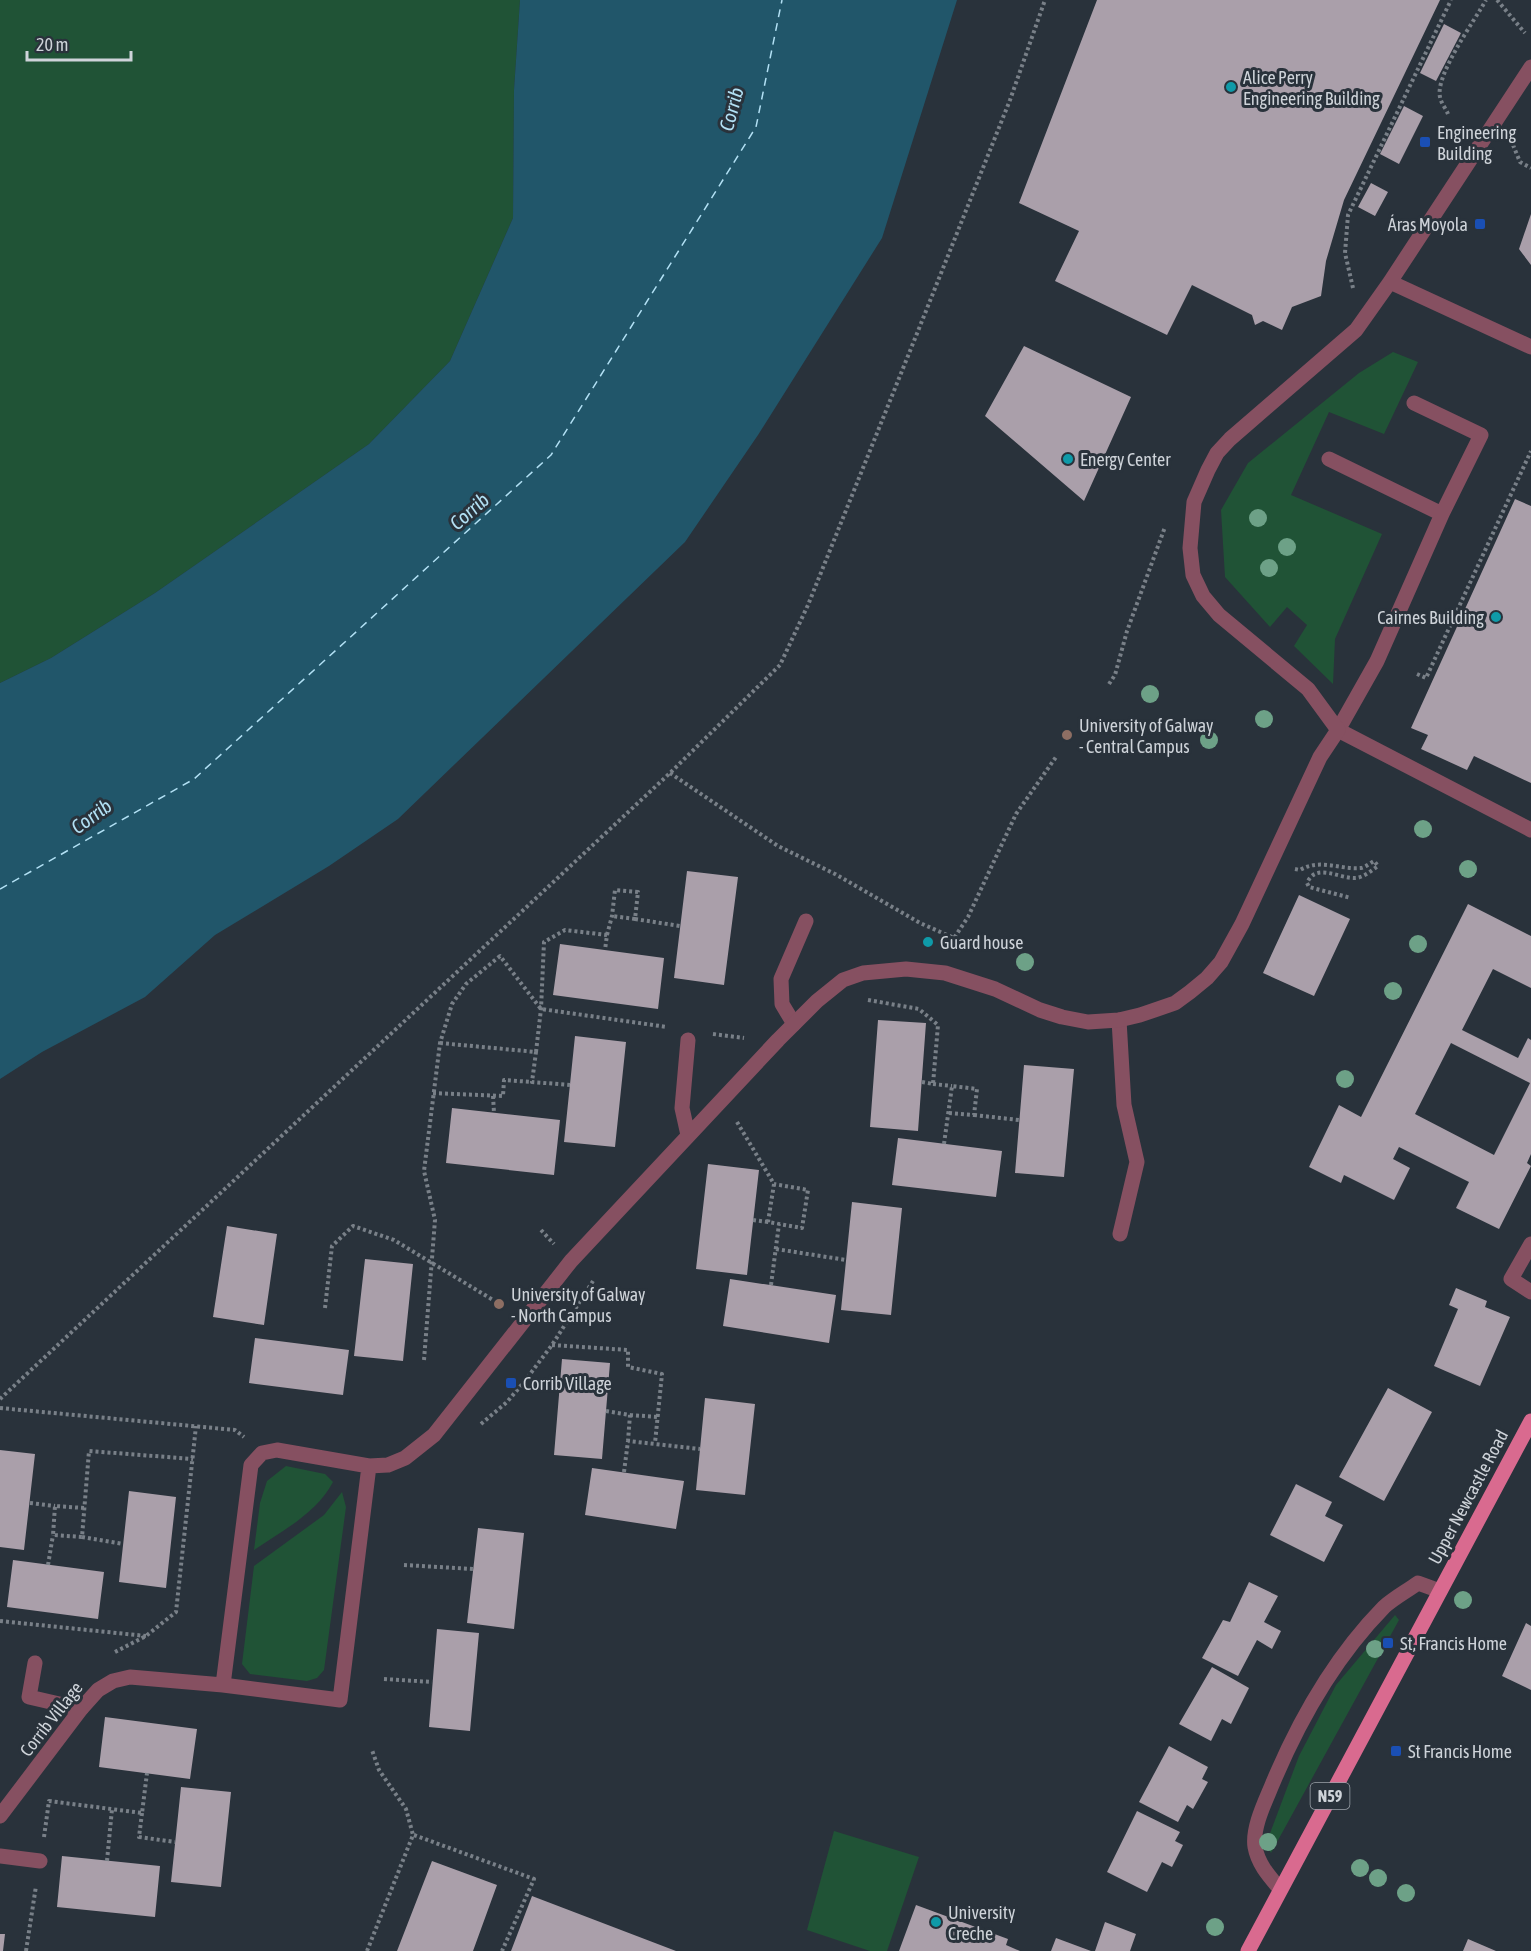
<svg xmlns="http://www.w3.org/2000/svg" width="1531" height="1951" viewBox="0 0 1531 1951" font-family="'Asap Condensed',sans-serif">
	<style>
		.green { fill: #205336 }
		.water { fill: #21566a }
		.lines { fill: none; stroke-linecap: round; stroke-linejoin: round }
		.ferry { stroke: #b2e0f4; stroke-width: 1.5; stroke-dasharray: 8 6; stroke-linecap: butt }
		.building { fill: #aa9faa; fill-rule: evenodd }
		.path { stroke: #798088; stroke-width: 4; stroke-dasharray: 3 3; stroke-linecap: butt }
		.lane { stroke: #865061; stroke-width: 15 }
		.street { stroke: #865061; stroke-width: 15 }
		.primary { stroke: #d96a8f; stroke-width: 15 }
		.tree { fill: #6da187 }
		.culture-dot { fill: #0f9aa8; stroke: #29323b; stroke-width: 2 }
		.transit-dot { fill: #1a4fb4; stroke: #29323b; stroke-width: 2 }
		.education-dot { fill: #8d6e63; stroke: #29323b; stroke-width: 2 }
		.labels { text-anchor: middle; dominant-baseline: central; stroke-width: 6; stroke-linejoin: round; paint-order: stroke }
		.shield { fill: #29323b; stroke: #9ca3aa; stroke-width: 1.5 }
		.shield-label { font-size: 16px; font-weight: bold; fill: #ced3d9 }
		.poi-label { font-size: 18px; fill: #ced3d9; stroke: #29323b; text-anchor: start }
		.street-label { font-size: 18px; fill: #ced3d9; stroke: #29323b }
		.water-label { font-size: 20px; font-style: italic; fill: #b2e0f4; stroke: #29323b }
	</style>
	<rect width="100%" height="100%" fill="#29323b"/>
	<!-- green -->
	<path class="green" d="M0,0H520L514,90L513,218L450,361L369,444L155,593L51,658L0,683Z
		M1393,352L1418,362L1384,434L1329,412L1291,495L1382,534L1335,639L1333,684L1294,646L1307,625L1287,607L1270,627L1225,577L1221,510L1248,463L1359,373Z
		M286,1466L325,1474L333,1482C317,1513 282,1531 254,1550L260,1503L267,1481Z
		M342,1492L346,1507L324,1670L317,1678L307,1681L250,1674L242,1664L254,1566L324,1515Z
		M1395,1615L1399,1620L1271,1853L1266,1844L1299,1756L1336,1685Z
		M834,1831L919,1857L887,1951H870L807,1930Z"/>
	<!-- water -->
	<path class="water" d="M520,0H957L882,238L758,435L685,542L398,819L329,866L215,935L145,997L42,1052L0,1079V683L51,658L155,593L369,444L450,361L513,218L514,90Z"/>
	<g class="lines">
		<!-- ferry -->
		<path class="ferry" d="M0,889L194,779L551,455L756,127L782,0"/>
	</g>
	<!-- building -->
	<path class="building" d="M1097,0H1440L1344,200L1326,261L1321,296L1292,307L1282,330L1263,321L1255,325L1252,315L1192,285L1167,335L1055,281L1079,231L1019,203Z
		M1444,24L1461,33L1436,81L1420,73Z
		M1404,106L1423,116L1399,164L1380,154Z
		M1371,183L1388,192L1375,216L1358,207Z
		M1531,214V265L1519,249Z
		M1024,346L1131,397L1084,501L985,416Z
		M1515,499L1531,506V783L1474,756L1467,770L1421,749L1428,735L1411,728Z
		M687,871L738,877L724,985L674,978Z
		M1299,895L1350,919L1314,996L1263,973Z
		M1468,904L1531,936V988L1493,969L1462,1030L1518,1058L1528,1038L1531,1040V1154L1527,1163L1531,1166L1499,1229L1456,1208L1469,1182L1399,1147L1393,1159L1410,1168L1394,1200L1344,1175L1341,1183L1309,1167L1339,1105L1361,1117ZM1451,1043L1530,1083L1494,1155L1415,1114Z
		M560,944L664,958L658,1009L553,995Z
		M878,1020L926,1023L918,1131L870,1127Z
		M575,1036L626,1042L615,1147L564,1142Z
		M1024,1065L1074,1069L1064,1177L1015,1173Z
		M452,1108L560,1120L554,1175L446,1163Z
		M898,1138L1002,1151L996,1197L892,1185Z
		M708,1164L759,1170L747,1275L696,1269Z
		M852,1202L902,1208L891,1315L841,1310Z
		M227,1226L277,1234L264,1325L213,1317Z
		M365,1259L413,1264L403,1361L354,1356Z
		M730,1279L836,1295L829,1343L723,1326Z
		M1456,1288L1487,1301L1485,1307L1510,1317L1480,1386L1434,1366L1458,1309L1449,1305Z
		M255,1338L349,1350L343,1395L249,1383Z
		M562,1359L610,1363L602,1459L554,1455Z
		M1388,1388L1432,1412L1384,1501L1339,1477Z
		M705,1398L755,1404L745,1495L696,1490Z
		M0,1450L35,1454L24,1550L0,1547Z
		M592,1468L684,1481L676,1529L585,1515Z
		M1296,1484L1332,1502L1325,1516L1343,1525L1324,1562L1270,1535Z
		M129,1491L176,1497L166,1588L119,1582Z
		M478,1528L524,1533L514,1629L467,1623Z
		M13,1560L104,1572L98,1619L7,1607Z
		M1249,1582L1278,1596L1264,1622L1281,1631L1272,1649L1257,1640L1238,1676L1202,1658L1223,1620L1230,1622Z
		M1526,1623L1531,1626V1690L1502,1676Z
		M437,1629L479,1633L470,1731L429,1727Z
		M1212,1667L1249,1688L1231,1724L1222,1719L1211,1741L1179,1724Z
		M105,1717L197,1729L190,1779L99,1767Z
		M1169,1746L1208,1767L1202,1779L1208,1782L1193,1809L1187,1805L1178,1822L1139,1802Z
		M181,1787L231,1792L221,1887L171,1882Z
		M1137,1811L1180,1832L1175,1841L1183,1845L1172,1867L1162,1862L1147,1892L1107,1872Z
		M62,1856L160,1866L155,1917L57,1907Z
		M432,1861L497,1885L473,1951H397Z
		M532,1896L676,1951H511Z
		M916,1905L1008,1939L1006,1945L1020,1951H899Z
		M1105,1922L1136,1934L1130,1951H1095Z
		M0,1934H5L3,1951H0Z
		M1056,1938L1091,1951H1051Z
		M1468,1939L1496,1951H1463Z"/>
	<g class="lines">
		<!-- path -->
		<path class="path" d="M1497,0L1525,33
			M1448,114C1446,109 1441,103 1440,97C1435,75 1475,20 1486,0
			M1513,145L1520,162L1531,168
			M1353,288L1345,253L1348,215L1451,0
			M1417,674L1426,678L1531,451
			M1109,684L1115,675L1127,631L1165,527
			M670,773L778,846L835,874L920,923L954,938L968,917L1016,814L1056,757
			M1295,869L1300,870C1320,858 1340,870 1361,868C1366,867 1370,863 1374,861L1378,866C1371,871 1364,877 1356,878C1339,879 1316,862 1307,883L1309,887L1351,898
			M635,919L680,926
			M607,935L612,916L615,890L638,892L635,919L612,916
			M868,1000L919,1009L938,1025L933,1084L922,1082
			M713,1034L744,1038
			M440,1043L536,1052L532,1082L570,1085
			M536,1052L541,1009L544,942L565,930L607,935L605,950
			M933,1084L952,1086
			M433,1093L503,1096L504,1080L532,1082
			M493,1096L494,1113
			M974,1115L1019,1120
			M737,1122L774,1184L768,1222L802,1228L808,1190L774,1184
			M944,1144L952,1086L977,1089L974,1115L949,1113
			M753,1220L768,1222
			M541,1230L554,1244
			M776,1249L846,1260
			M771,1285L779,1224
			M325,1308L332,1246L353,1226L394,1240L503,1306
			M552,1345L628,1350V1367L662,1374L655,1443
			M424,1360L435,1220L424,1171L440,1043L452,1004L466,984L500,956L541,1009L667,1027
			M0,1399L670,773L780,665L808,605L918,331L1010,100L1045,0
			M0,1408L235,1430L244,1437
			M606,1411L630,1415L628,1441
			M630,1415L658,1417
			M481,1424L507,1402L524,1382L552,1345L593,1281
			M624,1472L628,1441L700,1449
			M30,1503L55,1506
			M84,1508L55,1506L53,1535L82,1537L89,1451L193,1459
			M82,1537L123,1544
			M48,1565L53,1535
			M404,1565L473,1569
			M0,1621L146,1636
			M115,1652L146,1636L176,1612L196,1426
			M384,1679L432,1682
			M142,1813L139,1837L175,1842
			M414,1835L534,1879L502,1951
			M44,1837L49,1801L142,1813L147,1773
			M107,1861L112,1809
			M26,1951L36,1886
			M367,1951L413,1835L406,1809L379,1770L372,1750"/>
		<!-- lane -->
		<path class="lane" d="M1414,403L1481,435L1442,514L1377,661L1338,730L1531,830
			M1329,459L1442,514
			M1119,1020L1124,1105L1137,1162L1120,1234
			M794,1024L782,1004L781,979L806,921
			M1531,1244L1511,1279L1531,1292
			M35,1663L29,1697L81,1709"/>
		<!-- street -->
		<path class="street" d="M1390,282L1531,347
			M688,1135L682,1108L688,1040
			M277,1450L369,1466L340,1700L223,1685L251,1465L262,1453Z
			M369,1466L388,1465L405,1458L434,1435L571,1261L778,1040L817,1001L843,980L863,973L906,969L945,973L995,989L1040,1010L1062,1017L1088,1022L1119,1020L1140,1015L1175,1003L1190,992L1207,978L1221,962L1242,924L1320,757L1338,730L1308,689L1219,615L1203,596L1193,575L1190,548L1194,502L1208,470L1217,453L1230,439L1356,330L1390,282L1531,67
			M0,1816L81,1709L98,1690L113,1681L130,1677L223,1685
			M0,1856L40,1861
			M1280,1889C1269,1876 1258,1864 1255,1847C1252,1828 1265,1802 1272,1785C1299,1720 1334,1658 1384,1607C1394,1598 1407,1591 1418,1583L1440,1591"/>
		<!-- primary -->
		<path class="primary" d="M1248,1951L1531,1421"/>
	</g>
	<!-- trees -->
	<g class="tree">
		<circle cx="1258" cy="518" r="9"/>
		<circle cx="1287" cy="547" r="9"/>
		<circle cx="1269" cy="568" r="9"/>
		<circle cx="1150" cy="694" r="9"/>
		<circle cx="1264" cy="719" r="9"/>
		<circle cx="1209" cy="740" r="9"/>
		<circle cx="1423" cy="829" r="9"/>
		<circle cx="1468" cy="869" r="9"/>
		<circle cx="1418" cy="944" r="9"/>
		<circle cx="1025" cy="962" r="9"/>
		<circle cx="1393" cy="991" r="9"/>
		<circle cx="1345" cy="1079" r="9"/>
		<circle cx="1463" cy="1600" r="9"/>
		<circle cx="1375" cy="1649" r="9"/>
		<circle cx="1268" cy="1842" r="9"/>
		<circle cx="1360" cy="1868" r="9"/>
		<circle cx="1378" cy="1878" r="9"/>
		<circle cx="1406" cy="1893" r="9"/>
		<circle cx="1215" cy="1927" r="9"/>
	</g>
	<!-- markers -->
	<g class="culture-dot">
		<circle cx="1231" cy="87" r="6"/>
		<circle cx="1068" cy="459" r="6"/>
		<circle cx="1496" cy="617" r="6"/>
		<circle cx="928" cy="942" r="6"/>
		<circle cx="936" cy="1922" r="6"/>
	</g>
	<g class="transit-dot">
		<rect x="1419" y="136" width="12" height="12" rx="3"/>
		<rect x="1474" y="218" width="12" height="12" rx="3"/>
		<rect x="505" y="1377" width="12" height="12" rx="3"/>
		<rect x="1382" y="1637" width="12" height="12" rx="3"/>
		<rect x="1390" y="1745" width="12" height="12" rx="3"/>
	</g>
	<g class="education-dot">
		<circle cx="1067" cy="735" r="6"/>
		<circle cx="499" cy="1304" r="6"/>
	</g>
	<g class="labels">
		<!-- shield labels -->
		<rect class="shield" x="1310.5" y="1783" width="39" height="26" rx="4.5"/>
		<g class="shield-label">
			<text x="1330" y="1796">N59</text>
		</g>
		<!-- poi labels -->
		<g class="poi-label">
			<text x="1243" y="77">Alice Perry<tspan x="1243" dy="21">Engineering Building</tspan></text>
			<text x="1437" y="132">Engineering<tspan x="1437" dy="21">Building</tspan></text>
			<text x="1468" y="224" text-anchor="end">Áras Moyola</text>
			<text x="1080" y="459">Energy Center</text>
			<text x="1484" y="617" text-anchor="end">Cairnes Building</text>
			<text x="1079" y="725">University of Galway<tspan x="1079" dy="21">- Central Campus</tspan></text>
			<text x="940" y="942">Guard house</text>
			<text x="511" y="1294">University of Galway<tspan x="511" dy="21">- North Campus</tspan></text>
			<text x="523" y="1383">Corrib Village</text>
			<text x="1400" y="1643">St, Francis Home</text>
			<text x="1408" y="1751">St Francis Home</text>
			<text x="948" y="1912">University<tspan x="948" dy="21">Creche</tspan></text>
		</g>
		<!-- street labels -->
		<g class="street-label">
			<text transform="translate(1468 1497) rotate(-62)">Upper Newcastle Road</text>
			<text transform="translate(51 1719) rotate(-52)">Corrib Village</text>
		</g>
		<!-- water labels -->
		<g class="water-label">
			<text transform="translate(731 109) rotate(-75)">Corrib</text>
			<text transform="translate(469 511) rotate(-41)">Corrib</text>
			<text transform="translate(91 816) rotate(-36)">Corrib</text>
		</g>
	</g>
	<!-- scale -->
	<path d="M27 51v9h104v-9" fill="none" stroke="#ced3d9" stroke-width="3"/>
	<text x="36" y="51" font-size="18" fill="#ced3d9" stroke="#29323b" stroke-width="4.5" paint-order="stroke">20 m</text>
</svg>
